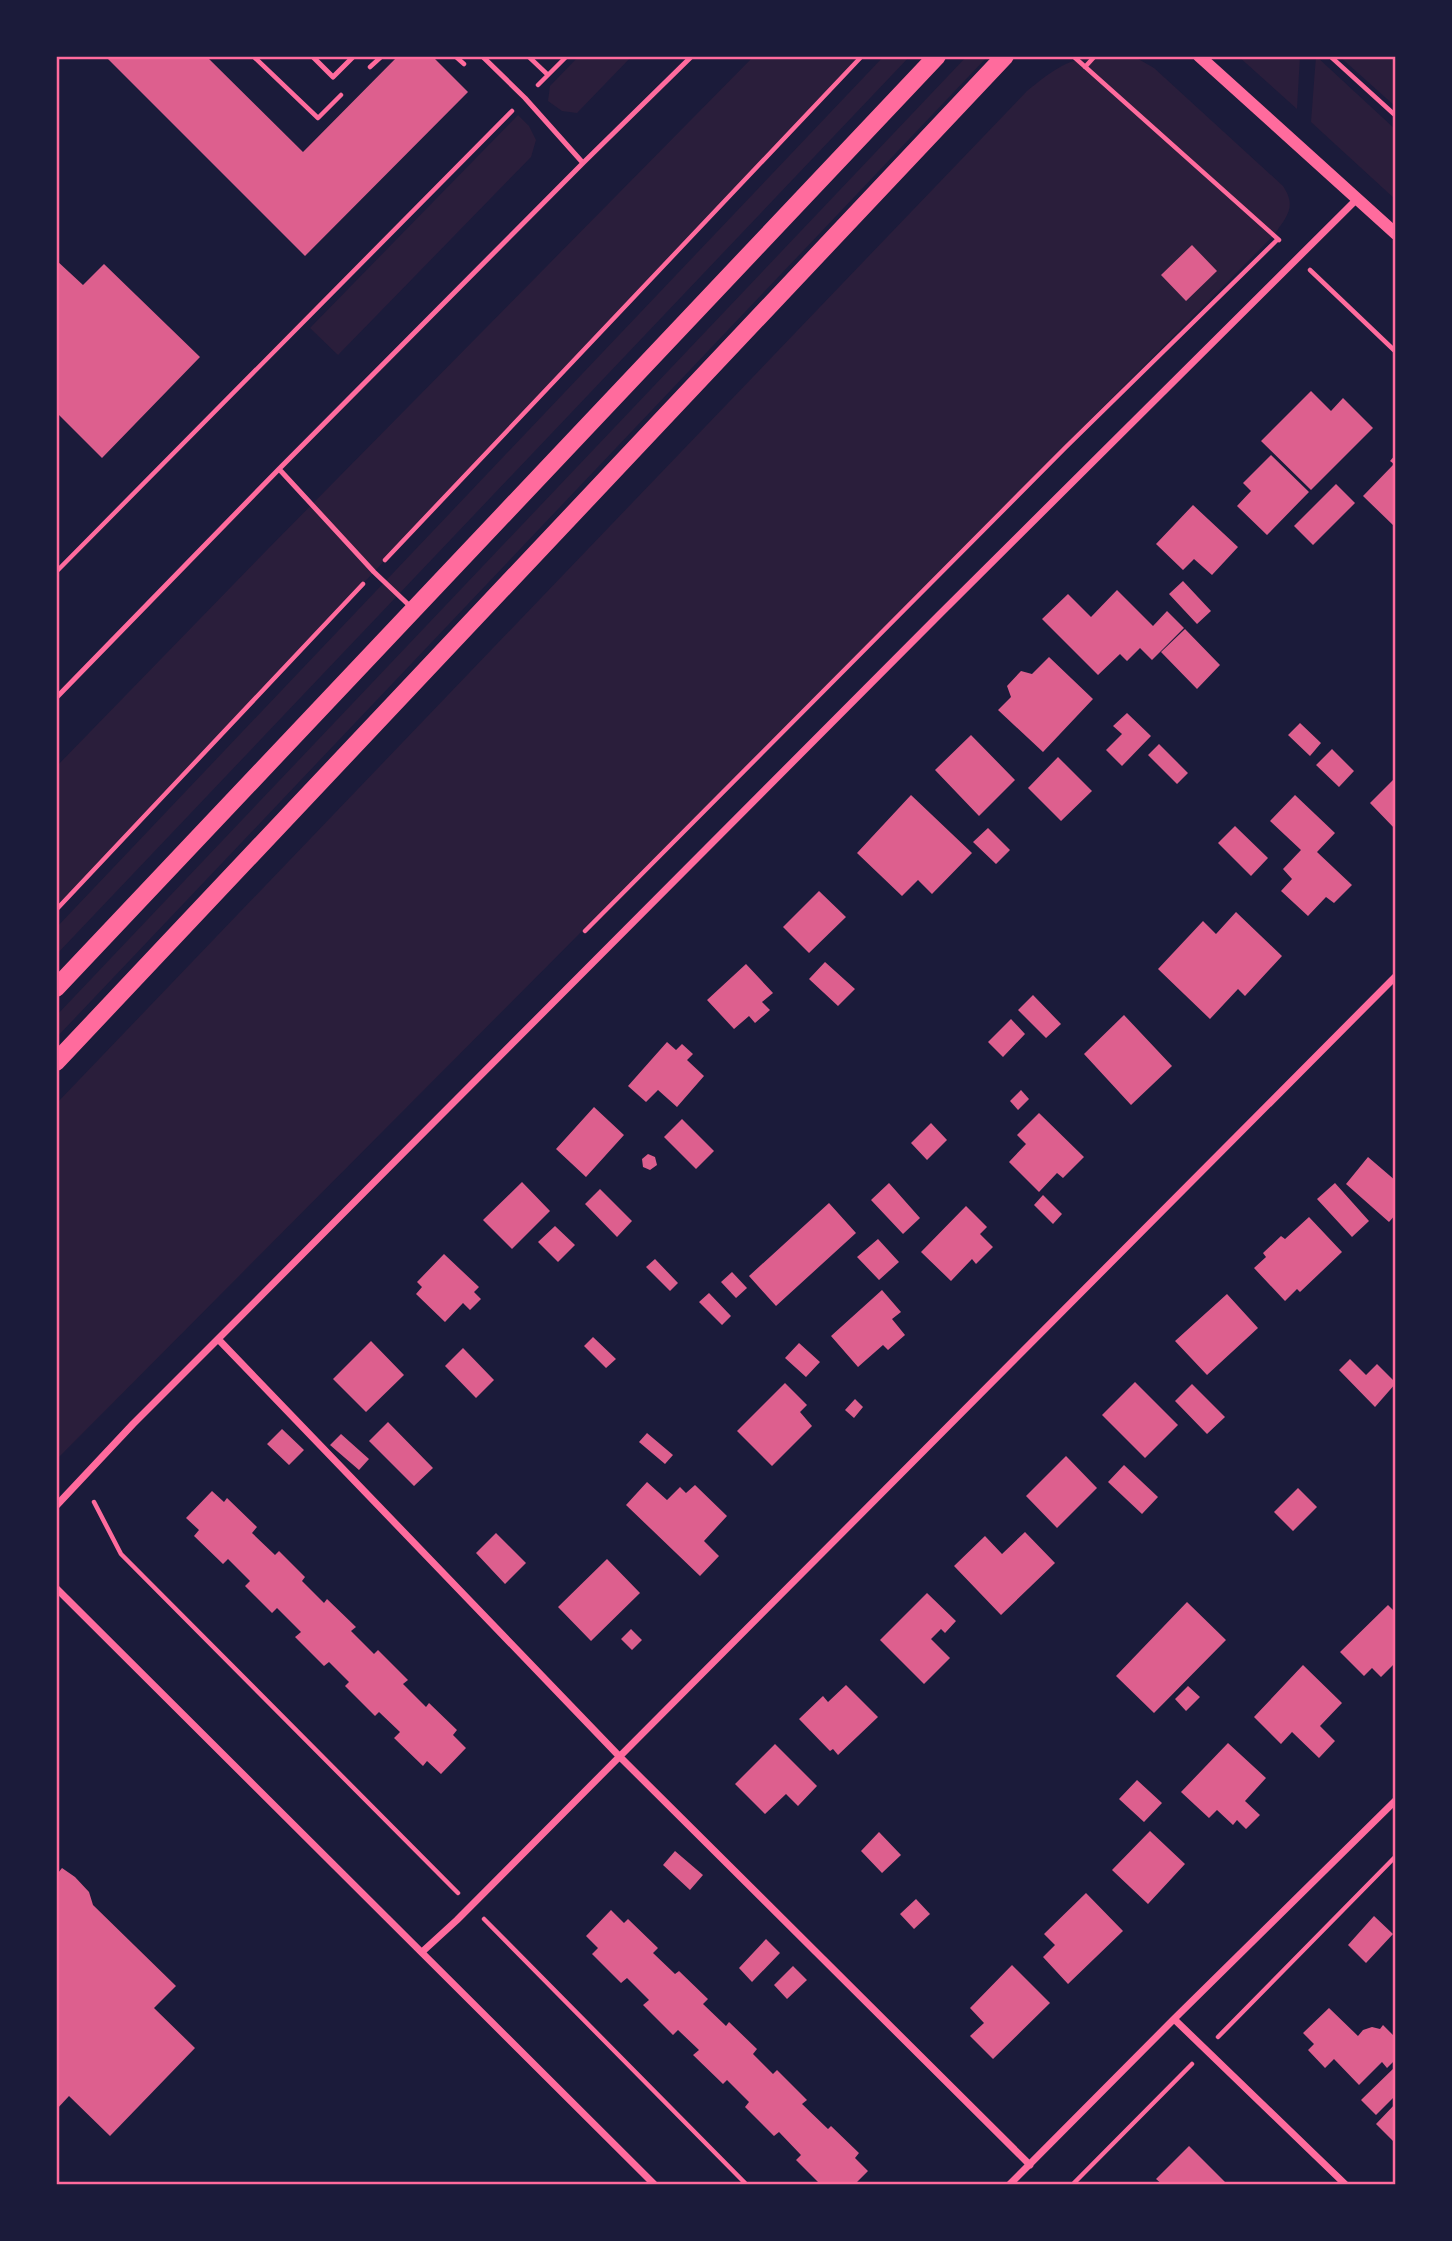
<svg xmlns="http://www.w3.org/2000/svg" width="1452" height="2241" viewBox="0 0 1452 2241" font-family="'Fira Sans Condensed',sans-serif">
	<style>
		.green { fill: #2a1e3b }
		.building { fill: #dd5f8e }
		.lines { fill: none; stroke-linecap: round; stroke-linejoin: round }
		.path { stroke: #ff6b9d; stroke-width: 4.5 }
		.service { stroke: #ff6b9d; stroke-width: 5 }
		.minor { stroke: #ff6b9d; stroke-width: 7 }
		.tertiary { stroke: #ff6b9d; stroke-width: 12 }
		.primary { stroke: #ff6b9d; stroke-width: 18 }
		.neatline { fill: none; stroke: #ff6b9d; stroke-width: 2.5 }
	</style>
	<rect width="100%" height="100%" fill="#1b1b3a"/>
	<!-- green -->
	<path class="green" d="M579,56H632L577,113L562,111L548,101L550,86Z
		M754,56H862L56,908V767L265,552Z
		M884,56H910L56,955V928Z
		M967,56H988L56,1038V1016Z
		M1096,56H1133L1154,68L1283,186C1297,207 1287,216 1274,235L56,1460V1104L1027,91C1051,72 1064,60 1096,56Z
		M1238,56H1300L1297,109Z
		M1316,56L1396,130V200L1311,122Z
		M1339,56H1396V107Z
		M518,115L529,126L536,140L531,157L338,355L310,328Z"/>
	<!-- building -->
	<path class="building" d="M105,56H206L303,152L398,56H432L468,92L305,256Z
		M1192,245L1217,271L1186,301L1161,275Z
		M56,260L83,285L104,264L200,357L102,458L56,412Z
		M1311,391L1331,411L1343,398L1373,428L1311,490L1261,441Z
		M1396,454V528L1363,496L1394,464L1390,461Z
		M1271,455L1309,492L1267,535L1237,506L1251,491L1243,483Z
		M1336,484L1355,503L1313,545L1294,526Z
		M1193,505L1238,547L1212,575L1194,559L1183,570L1156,544Z
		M1183,581L1211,611L1197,624L1169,594Z
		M1117,590L1153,626L1167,611L1184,628L1152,660L1140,648L1127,661L1120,654L1098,675L1042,619L1068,594L1091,617Z
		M1185,629L1220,665L1197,689L1161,652Z
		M1049,657L1093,699L1043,752L998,710L1011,697L1007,686L1021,671L1032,674Z
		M1127,713L1151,736L1122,766L1106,750L1122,734L1113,726Z
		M1300,723L1321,743L1310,756L1288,735Z
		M971,735L1015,780L979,816L935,770Z
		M1159,744L1188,773L1177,784L1148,755Z
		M1332,749L1354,771L1339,787L1316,765Z
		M1058,757L1092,791L1061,821L1028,788Z
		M1396,777V830L1370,803Z
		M911,795L972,853L932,894L918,880L902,896L857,853Z
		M1295,795L1335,833L1317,852L1352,885L1334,903L1326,897L1308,916L1281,891L1292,879L1283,869L1301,850L1270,821Z
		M1235,826L1268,858L1251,876L1218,843Z
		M988,828L1010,850L996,864L973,842Z
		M819,891L846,917L809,953L783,927Z
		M1236,912L1282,956L1245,996L1238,989L1210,1019L1158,969L1203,921L1216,934Z
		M825,962L855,989L838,1006L809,979Z
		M746,964L773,993L762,1002L770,1010L755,1023L749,1016L734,1029L707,1000Z
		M1033,995L1061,1024L1046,1038L1018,1010Z
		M1124,1015L1172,1066L1131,1105L1084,1054Z
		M1011,1019L1025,1034L1003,1057L988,1042Z
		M667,1042L676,1050L682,1044L693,1054L687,1060L704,1076L677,1107L658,1090L646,1102L628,1086Z
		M1021,1090L1029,1099L1018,1110L1010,1101Z
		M594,1107L624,1135L586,1177L556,1149Z
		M1039,1113L1084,1157L1063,1178L1057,1173L1039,1192L1009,1162L1026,1144L1017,1135Z
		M682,1119L714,1151L696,1169L664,1137Z
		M931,1123L947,1140L927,1160L911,1143Z
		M648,1154L655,1157L657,1165L650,1170L643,1167L642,1159Z
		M1368,1157L1396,1181V1214L1389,1222L1346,1184Z
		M522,1182L550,1211L512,1249L483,1220Z
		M889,1183L920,1218L903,1234L871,1200Z
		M1335,1183L1369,1221L1352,1237L1317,1199Z
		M600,1189L632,1221L617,1237L585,1204Z
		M1043,1195L1062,1214L1053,1224L1034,1205Z
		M829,1203L856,1233L776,1306L749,1276Z
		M966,1206L987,1227L980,1234L993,1247L976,1264L972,1259L951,1281L921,1252Z
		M1309,1217L1342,1252L1300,1292L1297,1289L1285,1301L1254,1268L1266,1257L1263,1253L1281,1236L1285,1239Z
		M555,1226L575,1245L558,1262L538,1242Z
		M878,1239L899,1262L879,1280L857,1257Z
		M444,1254L479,1287L474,1292L481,1299L470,1310L463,1303L445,1322L416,1294L422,1287L417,1282Z
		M655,1259L678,1283L670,1291L646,1267Z
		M732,1272L747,1288L736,1298L721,1282Z
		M882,1290L901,1312L892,1319L905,1335L888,1350L883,1345L858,1367L831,1336Z
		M709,1293L731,1316L722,1325L699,1302Z
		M1227,1294L1258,1328L1207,1375L1175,1341Z
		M593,1337L616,1359L606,1368L584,1346Z
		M371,1341L404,1375L366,1412L333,1379Z
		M799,1343L820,1362L806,1377L785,1358Z
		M463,1348L494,1380L476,1398L445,1366Z
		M1350,1359L1366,1375L1377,1364L1396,1383L1375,1407L1339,1370Z
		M1135,1382L1178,1425L1145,1458L1102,1415Z
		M785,1383L807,1405L800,1412L812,1426L772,1466L737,1431Z
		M1192,1384L1225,1417L1207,1434L1175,1401Z
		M855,1399L863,1407L854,1418L845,1410Z
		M388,1422L433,1468L414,1486L369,1441Z
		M282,1429L304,1450L289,1465L267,1444Z
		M647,1433L673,1455L665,1464L639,1442Z
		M341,1434L369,1459L359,1470L330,1445Z
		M1066,1456L1097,1488L1057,1528L1026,1496Z
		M1124,1465L1158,1497L1142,1514L1108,1482Z
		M647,1482L667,1500L680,1487L686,1493L695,1485L727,1516L704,1541L719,1556L700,1576L626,1505Z
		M1298,1488L1317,1507L1293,1531L1274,1512Z
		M212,1491L224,1502L227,1498L257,1527L252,1533L275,1555L279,1551L305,1577L302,1581L324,1603L327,1599L356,1627L351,1631L374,1654L378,1650L408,1680L403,1684L426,1707L429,1703L457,1730L453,1735L466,1748L441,1774L427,1761L423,1766L394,1738L400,1732L379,1712L375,1716L345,1686L349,1682L329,1662L324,1666L295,1637L301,1632L277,1608L272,1613L245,1586L250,1581L228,1559L223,1564L194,1536L199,1530L186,1518Z
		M1025,1532L1055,1563L1001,1615L954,1566L985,1536L1002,1554Z
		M496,1533L526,1563L505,1584L476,1553Z
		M607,1559L640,1593L591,1641L558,1607Z
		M927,1593L956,1621L945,1633L941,1629L931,1639L950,1658L924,1684L880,1640Z
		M1187,1602L1226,1640L1154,1713L1116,1676Z
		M1388,1605L1396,1613V1662L1381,1677L1372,1668L1364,1676L1340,1652Z
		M631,1629L642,1640L632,1650L621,1639Z
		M1303,1665L1342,1703L1320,1726L1335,1741L1319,1758L1292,1732L1281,1744L1254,1717Z
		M846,1685L878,1717L838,1755L833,1749L830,1751L799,1719L823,1696L828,1702Z
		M1188,1686L1200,1697L1186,1711L1175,1699Z
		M1228,1743L1266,1778L1245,1801L1260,1815L1246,1829L1237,1820L1233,1825L1217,1810L1209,1818L1181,1792Z
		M775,1744L817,1786L798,1806L786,1794L765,1814L735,1784Z
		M1137,1780L1162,1803L1144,1822L1119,1799Z
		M1150,1831L1185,1864L1148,1904L1112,1870Z
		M879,1832L901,1855L882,1873L861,1851Z
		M675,1851L703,1875L690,1890L663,1865Z
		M62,1868L75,1877L89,1892L93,1905L176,1986L154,2008L195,2048L110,2136L69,2096L56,2110V1871L58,1873Z
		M1086,1893L1123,1931L1068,1984L1043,1957L1055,1945L1044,1934Z
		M916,1899L930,1914L914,1929L900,1914Z
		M611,1910L624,1923L628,1919L658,1948L653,1953L675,1974L679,1971L708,1999L703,2004L726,2026L729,2022L757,2049L753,2054L773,2074L777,2070L807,2100L802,2104L828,2129L831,2126L859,2153L855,2158L868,2171L854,2185H821L796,2160L801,2155L779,2132L774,2136L745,2107L749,2102L727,2080L723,2084L693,2055L699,2050L678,2030L673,2035L643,2005L649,2000L627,1978L621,1983L592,1954L598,1948L586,1936Z
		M1374,1916L1393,1934L1366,1963L1348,1945Z
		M766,1939L780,1953L752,1982L739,1968Z
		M1012,1965L1050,2003L993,2059L970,2036L984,2023L970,2008Z
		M793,1966L807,1980L787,1999L774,1985Z
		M1329,2008L1358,2036L1363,2030L1372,2027L1380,2029L1383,2025L1396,2038V2059L1387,2068L1382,2062L1359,2085L1334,2059L1325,2068L1308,2050L1314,2044L1303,2033Z
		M1396,2066V2095L1376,2115L1361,2100Z
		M1396,2103V2144L1376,2124Z
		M1189,2146L1228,2185H1163L1156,2179Z"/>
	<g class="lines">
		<!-- path -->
		<path class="path" d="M253,56L318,118L341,95
			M455,56L464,64
			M528,56L548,75
			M1073,56L1279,240
			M1330,56L1396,116
			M370,67L382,56
			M1085,67L1095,56
			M538,85L567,56
			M1310,270L1396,352
			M385,560L862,56
			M56,572L512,111
			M56,910L363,584
			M585,931L1066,447L1278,239
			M94,1502L121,1554L458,1893
			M484,1919L747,2185
			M1218,2037L1396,1856
			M1072,2185L1192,2064"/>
		<!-- service -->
		<path class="service" d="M312,56L333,77L354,56
			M482,56L525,98L583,163L692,56
			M279,469L374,572L412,608
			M56,698L279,469L583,163"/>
		<!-- minor -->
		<path class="minor" d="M218,1339L620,1757L1030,2165
			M56,1506L133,1424L218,1339L940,614L1358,198
			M56,1588L655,2185
			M422,1952L457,1920L1396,976
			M1174,2019L1346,2185
			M1009,2185L1174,2019L1396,1800"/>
		<!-- tertiary -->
		<path class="tertiary" d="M1199,56L1396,234"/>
		<!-- primary -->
		<path class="primary" d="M56,988L937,56
			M56,1062L1005,56"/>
	</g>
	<!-- border -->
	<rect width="1452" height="2241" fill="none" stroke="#1b1b3a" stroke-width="116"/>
	<rect x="58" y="58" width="1336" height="2125" class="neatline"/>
</svg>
